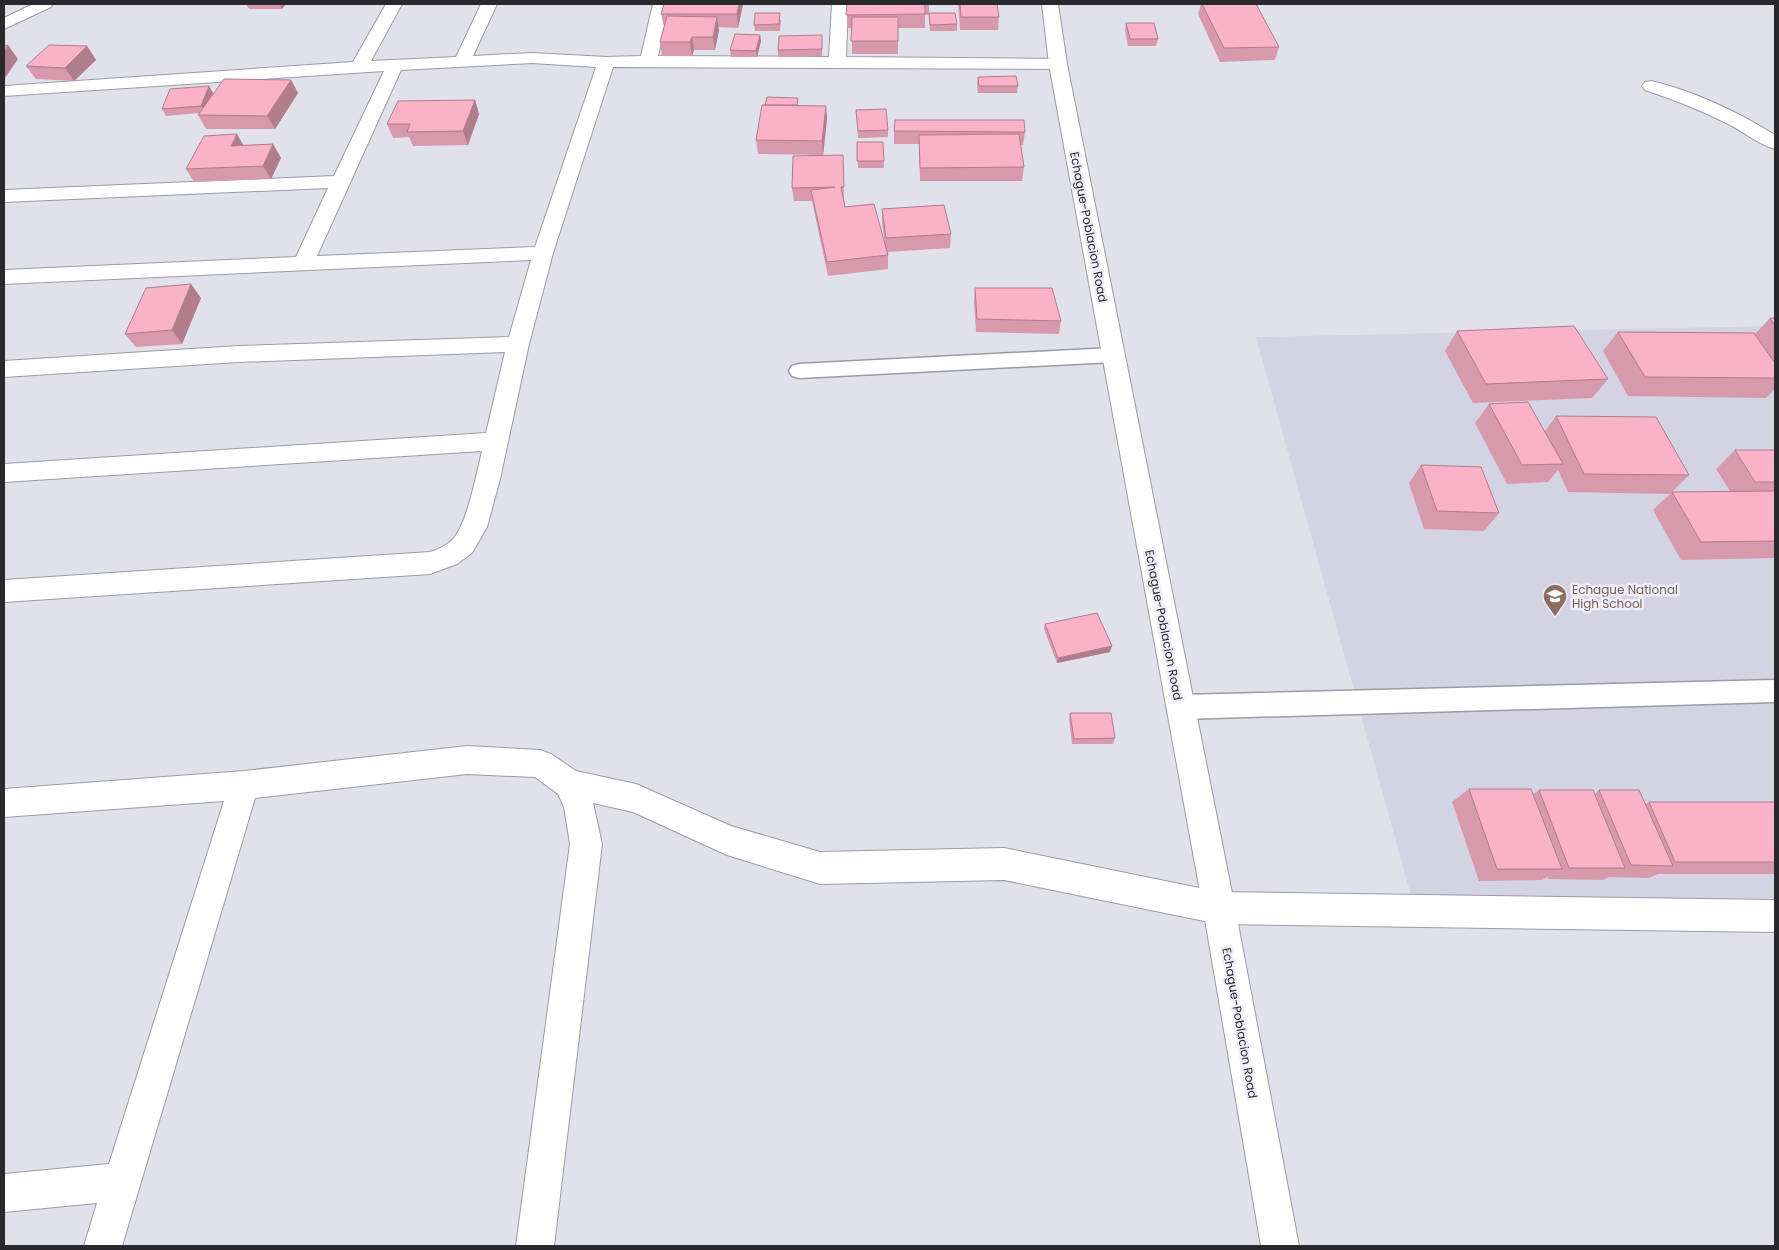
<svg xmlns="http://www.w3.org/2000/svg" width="1779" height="1250" viewBox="0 0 1779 1250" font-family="Poppins,sans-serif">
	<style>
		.built { fill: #d3d3e3 }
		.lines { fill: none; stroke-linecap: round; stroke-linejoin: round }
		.lane-casing { stroke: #9b9ba5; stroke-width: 3 }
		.street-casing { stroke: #9b9ba5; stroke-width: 2 }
		.secondary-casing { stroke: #9b9ba5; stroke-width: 2 }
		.lane { fill: #fff; fill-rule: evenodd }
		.street { fill: #fff; fill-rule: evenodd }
		.secondary { fill: #fff; fill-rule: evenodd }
		.wall { fill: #d799ac }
		.shaded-wall { fill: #af7d8c }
		.building { fill: #fab2c8; stroke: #af7d8c }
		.labels { text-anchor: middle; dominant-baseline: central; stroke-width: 5; stroke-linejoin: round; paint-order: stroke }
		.street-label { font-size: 12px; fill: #29292d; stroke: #efeef9 }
		.education-label { font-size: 12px; fill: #785e54; stroke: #efeef9; text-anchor: start }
	</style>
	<rect width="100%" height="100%" fill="#e1e1ec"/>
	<!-- built -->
	<path class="built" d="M1775,326V898L1412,899L1256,337Z"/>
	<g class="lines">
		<defs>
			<path id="lane" d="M1113,348L1120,350L1123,355L1120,360L1113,362L799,378L792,376L789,371L792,366L799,364Z
				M1775,680V702L1180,719L1171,715L1167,707L1171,699L1180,695Z"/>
			<path id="street" d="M33,4H53L51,7L4,29V18Z
				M386,4H402L371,61L456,57L481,4H497L473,56L532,53L606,57L641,56L653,4H669L658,56L829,57L832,4H848L846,57L1058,59L1064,60L1067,64L1064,68L1058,69L613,67L553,253L529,344L500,479L487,527L472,553L457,564L430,574L4,602V580L430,552C438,550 447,545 453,539C467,524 477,472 482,451L4,482V464L486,433L505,352L238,362L4,377V361L238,346L509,337L531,260L4,284V270L296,257L328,188L4,202V190L334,176L384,71L4,96V86L353,62ZM532,63L596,67L535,247L317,256L401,70Z
				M1651,81C1694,91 1738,112 1775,135V149C1759,145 1740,129 1724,122C1698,109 1672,99 1645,90L1642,86L1645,82Z
				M467,746L540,750L551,754L576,771L636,784L731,826L820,852L1004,848L1219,892L1775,900V932L1219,924L1004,880L820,884L727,855L633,812L593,803L602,844L554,1246H516L570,844L564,807L558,794L535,777L467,774L255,798L122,1246H84L97,1203L4,1212V1174L109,1164L224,801L4,817V789L244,771Z"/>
			<path id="secondary" d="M1042,4H1058L1067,64L1235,908L1299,1246H1261L1203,908L1049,64Z"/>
		</defs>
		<!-- lane casing -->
		<use href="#lane" class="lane-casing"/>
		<!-- street casing -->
		<use href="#street" class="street-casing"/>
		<!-- secondary casing -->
		<use href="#secondary" class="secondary-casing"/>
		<!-- lane -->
		<use href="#lane" class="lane"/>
		<!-- street -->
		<use href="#street" class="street"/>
		<!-- secondary -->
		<use href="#secondary" class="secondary"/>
	</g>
	<!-- wall -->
	<path class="wall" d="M246,4H286L282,9H249Z
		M664,4H743L738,28L718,27L719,30L715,50H694L692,56H662L660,42L664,27L661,14Z
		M847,4H929V13L957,24V31H930L929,15H925V28H898V54H852V28H847Z
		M958,4H997L999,17L998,30H960Z
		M1201,4H1256L1279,47L1275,60L1220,62L1198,14Z
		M781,20L780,31H755L754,25Z
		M1126,23L1158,39L1156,46H1128L1125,30Z
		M760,35L761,41L757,57H731L730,50Z
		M822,35V56L778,57V50Z
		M87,46L96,60L74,81L36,79L26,66Z
		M978,77L1018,86L1017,93H978L977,83Z
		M291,80L298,93L275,129H206L198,115L199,113L166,116L162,109L209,86L213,93L212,96Z
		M475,100L479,114L468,145L413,146L409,137L393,138L387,124Z
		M799,105L826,106L827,119L823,155L758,154L756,140Z
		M856,110L888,130V137L858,138Z
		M894,131L1025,132L1023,145H1021L1024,167L1022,181H920L919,144H894Z
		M857,142H883L884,168H858Z
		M273,144L281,158L271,179L194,182L186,169L244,146Z
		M843,155L844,200L845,207L885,244L882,223V209L951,234L950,248L887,252L888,255V269L828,276L812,201H794L792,188Z
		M975,288L1061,321L1059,334L976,332L974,302Z
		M201,298L182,344L136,347L125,334Z
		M1770,318H1775V389L1766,398L1628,396L1603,351L1618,332L1755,334Z
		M1457,331L1608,379L1592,398L1473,403L1445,351Z
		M1489,404L1545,431L1556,416L1689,475L1672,492L1730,491L1716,469L1735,450H1775V558L1681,560L1653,510L1670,494L1568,492L1558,470L1548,482L1507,484L1475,423Z
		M1421,465L1499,513L1484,531L1424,529L1409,483Z
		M1045,624L1110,652L1057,663L1044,629Z
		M1070,713L1115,738L1113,744H1072L1069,719Z
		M1469,789L1533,794L1539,790L1595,794L1599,790L1645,804L1649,802H1775V874H1658L1649,878L1609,877L1603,880L1548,879V877L1542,880L1479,881L1452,802Z"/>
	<!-- shaded-wall -->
	<path class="shaded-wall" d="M280,4H286L282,9Z
		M739,4H743L738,28L737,14Z
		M717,17L719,30L715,50L713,37Z
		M760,35L761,41L757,57L756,51Z
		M692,37L694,50L692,56L690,42Z
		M8,45L18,59L5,78L4,76V52Z
		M87,46L96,60L74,81L65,68Z
		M291,80L298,93L275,129L267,116Z
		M209,86L213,93L205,113L201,106Z
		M475,100L479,114L468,145L463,131Z
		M826,106L827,119L823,155L822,141Z
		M237,134L245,148L231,146Z
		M273,144L281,158L271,179L263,166Z
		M191,284L201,298L182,344L172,330Z
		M1112,646L1110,652L1057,663L1058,658Z"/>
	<!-- building -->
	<path class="building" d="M664,4H739L737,14H661Z
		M847,4H925V14L846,15Z
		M960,4H997L999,17H961Z
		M1202,4H1256L1279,47L1224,48Z
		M755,13H780L779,24L754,25Z
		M929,13H955L957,24L930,25Z
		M667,16L717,17L713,37H692L690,42H660Z
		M852,17H898V41H851Z
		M1126,23H1154L1158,39H1130Z
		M735,34L760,35L756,51L730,50Z
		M822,35V49L778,50L779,36Z
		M8,45L4,52V46Z
		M49,45L87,46L65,68L26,66Z
		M1016,76L1018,86H979L978,77Z
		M224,79L291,80L267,116L198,115Z
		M209,86L201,106L162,109L170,89Z
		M767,97L798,98L797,105H765Z
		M475,100L463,131L407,132L410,124H387L398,101Z
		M762,105L826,106L822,141L756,140Z
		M886,109L888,130L858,131L856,110Z
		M895,120H1024L1025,132L894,131Z
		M237,134L231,146L273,144L263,166L186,169L204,136Z
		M1019,134L1024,167L920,168L919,135Z
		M857,142H883L884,161H857Z
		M843,155L844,187H841L845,207L874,204L888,255L827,262L811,190L835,187L792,188L793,156Z
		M944,205L951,234L886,238L882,209Z
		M191,284L172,330L125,334L146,288Z
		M975,288H1052L1061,321L977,319Z
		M1770,318H1775V326Z
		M1574,326L1608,379L1486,384L1457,331Z
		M1618,332L1754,333L1775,363V378L1645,377Z
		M1528,402L1563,464L1522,465L1489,404Z
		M1556,416L1656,417L1689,475L1584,474Z
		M1735,450H1775V482H1755Z
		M1421,465L1481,467L1499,513L1437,511Z
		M1775,491V541L1701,542L1672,492Z
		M1097,613L1112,646L1058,658L1045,624Z
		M1070,713H1111L1115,738L1074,739Z
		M1469,789H1531L1562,869H1497Z
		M1539,790H1593L1625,868H1569Z
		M1599,790H1639L1673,866L1631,865Z
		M1649,802H1775V862H1675Z"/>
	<!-- icons -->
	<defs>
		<symbol id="school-pin" viewBox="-11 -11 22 30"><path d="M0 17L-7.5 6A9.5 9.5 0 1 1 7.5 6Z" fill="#8d6e63" stroke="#efeef9"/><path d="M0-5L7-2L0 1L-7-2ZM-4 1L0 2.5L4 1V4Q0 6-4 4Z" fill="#fff"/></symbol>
	</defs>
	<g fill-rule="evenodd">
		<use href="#school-pin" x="1541" y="582" width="28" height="38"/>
	</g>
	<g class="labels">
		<!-- street labels -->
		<g class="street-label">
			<text transform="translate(1089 227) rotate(79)">Echague-Poblacion Road</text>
			<text transform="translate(1164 625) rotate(79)">Echague-Poblacion Road</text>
			<text transform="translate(1240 1023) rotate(80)">Echague-Poblacion Road</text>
		</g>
		<!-- education labels -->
		<g class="education-label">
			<text x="1572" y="589">Echague National<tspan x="1572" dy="14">High School</tspan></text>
		</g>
	</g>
	<!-- border -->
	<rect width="1779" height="1250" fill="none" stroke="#29292d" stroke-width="10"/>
</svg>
